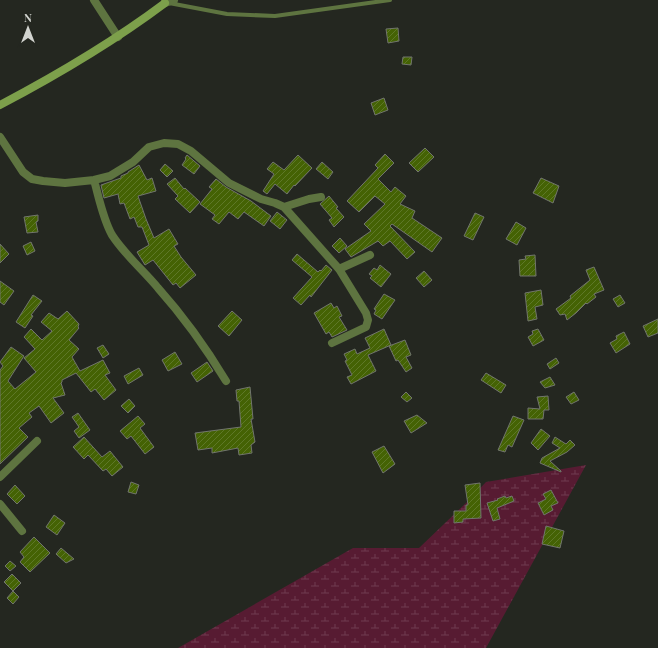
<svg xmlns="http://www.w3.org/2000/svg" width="658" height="648" viewBox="0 0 658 648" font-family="'Playfair Display',serif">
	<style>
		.wetland { fill: url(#wetland-marsh) }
		.building { fill: url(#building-hatch); stroke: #71756d }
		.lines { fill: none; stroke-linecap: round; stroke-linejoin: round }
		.lane { stroke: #5e7440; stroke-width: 4 }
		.street { stroke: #5e7440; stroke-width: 8 }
		.secondary { stroke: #7da04b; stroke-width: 8 }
	</style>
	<defs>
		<pattern id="wetland-marsh" width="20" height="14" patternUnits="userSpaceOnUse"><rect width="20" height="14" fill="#571b32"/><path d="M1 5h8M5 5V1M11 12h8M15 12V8" fill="none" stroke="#6e3b4f"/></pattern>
		<pattern id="building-hatch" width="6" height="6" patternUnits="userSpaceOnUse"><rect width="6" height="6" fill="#446204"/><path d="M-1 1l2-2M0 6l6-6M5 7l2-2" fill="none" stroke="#5e7828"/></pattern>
	</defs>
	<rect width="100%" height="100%" fill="#242720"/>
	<!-- wetland -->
	<path class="wetland" d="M586,465L486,648H178L353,548H419L467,502L486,482Z"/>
	<!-- building -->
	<path class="building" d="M398,28L399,41L388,43L386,29Z
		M403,57H412L411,65L402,64Z
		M384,98L388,110L375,115L371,103Z
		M425,148L434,157L418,172L409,163Z
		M385,154L394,163L378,179L391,192L395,187L406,196L400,204L415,211L412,218L442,238L432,252L392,224L390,226L415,252L407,259L390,241L383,246L378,241L351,257L345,249L371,231L364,224L385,204L375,196L359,212L347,201L378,168L375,165Z
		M187,155L200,166L194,174L182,165L186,159L185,158Z
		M298,155L312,168L295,186L294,185L287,194L275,184L267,194L263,191L274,174L267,169L273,162L284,170Z
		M322,162L333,172L328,179L316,169Z
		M165,164L173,171L167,177L160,170Z
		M139,165L147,180L152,178L156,191L138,196L146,219L154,238L169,229L178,244L174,246L181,257L196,275L180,288L176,283L173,285L153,260L145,265L137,252L149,245L142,227H138L134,217L130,219L124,203L120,204L118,194L104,198L101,185L121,178V176L128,173V172Z
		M175,178L184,189L185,188L200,202L190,213L175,199L178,196L167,184Z
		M541,178L559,186L553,203L533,193Z
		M216,179L226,187L251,201L271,216L264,226L244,212L238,219L229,212L219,224L212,219L215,215L200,204L212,189L209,187Z
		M329,196L338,207L336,208L344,217L334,227L329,220L332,218L320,204Z
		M277,212L287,220L280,229L270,221Z
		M475,213L484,217L473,240L464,236Z
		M38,215V221L36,222L38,232L27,233L24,217Z
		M516,222L526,228L517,245L506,239Z
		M340,238L347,246L339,253L332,246Z
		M31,242L35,251L27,255L23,246Z
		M0,244L9,254L0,263Z
		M297,254L318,272L320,270L321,271L326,265L332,270L311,297L310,295L301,305L293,298L312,277L292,260Z
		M535,255L536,276H520L519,260L526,259L525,256Z
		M380,265L391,274L381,287L370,278L372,276L369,274L374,268L377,270Z
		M594,267L604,290L594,294L596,297L587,304L586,303L576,313L567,320L565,314L560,315L556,309L571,298L570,296L590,280L586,270Z
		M424,271L432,280L424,287L416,278Z
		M0,281L14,291L4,305L0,302Z
		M541,290L543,305L535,307L537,319L528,321L525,293Z
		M384,294L395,300L382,319L374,314L376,310L374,309Z
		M33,295L42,301L31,315L33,316L25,328L16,322Z
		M620,295L625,303L618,307L613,299Z
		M331,303L334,308L337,306L342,316L339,317L347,330L332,337L329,332L326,334L314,313Z
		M67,311L79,324L78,327L79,328L69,340L79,349L72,357L80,371L103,360L110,373L105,375L116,390L104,400L95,389L91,392L76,373L62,380V382L61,383L65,395L53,398L64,413L51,423L39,406L29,413L32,417L19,428L28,437L0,464V370L3,366L0,362L11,347L24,356L8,381L15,389L36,372L24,358L35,349L24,337L31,329L42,340L52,331L41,322L49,313L58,319Z
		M232,311L242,320L229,336L218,326Z
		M658,319V333L648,337L643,326Z
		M384,329L391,345L368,355L376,371L351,384L347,377L352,375L345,361L347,360L344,354L355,349L357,354L370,348L365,338Z
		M538,329L544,340L533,346L528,337L533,334L532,331Z
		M624,332L630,344L616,353L610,343L617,339L616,336Z
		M405,340L411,355L406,357L412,368L406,372L398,360L396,361L389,346Z
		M103,345L109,354L103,358L97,348Z
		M175,352L182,364L168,371L162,360Z
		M556,358L559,363L550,369L547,364Z
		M207,362L213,371L197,382L191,373Z
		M139,368L143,375L128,384L124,376Z
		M486,373L506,385L501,393L481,380Z
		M550,377L555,385L545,388L540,382Z
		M250,387L253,419H251L255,442L251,445L252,453L239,455L238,448L212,453V448L198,450L195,433L241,427L239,401H237L236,390Z
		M406,392L412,398L407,402L401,397Z
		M574,392L579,400L571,404L566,397Z
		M548,396L549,410H544L543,419H528V408L540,409L537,397Z
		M129,399L135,406L128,413L121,406Z
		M78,413L90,430L79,438L74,431L79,427L72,417Z
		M417,415L427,423L411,433L404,421Z
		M138,416L145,424L140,428L154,447L145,454L131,436L127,439L120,431Z
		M513,416L524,420L512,447L508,445L505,452L498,450Z
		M541,429L550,436L538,450L531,443Z
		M84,437L102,457L110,451L123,467L112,476L106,469L103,471L88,455L84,459L73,447Z
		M555,437L566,444L570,440L575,445L567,452L550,461L561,471V472L540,463L542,458L560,448L552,443Z
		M384,446L395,464L383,473L372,452Z
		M131,482L139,485L136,494L128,492Z
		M480,483L481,518L463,519V522L454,523V511H466V505H468L465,485Z
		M15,485L25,496L17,504L7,494Z
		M551,490L558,503L551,506L553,510L544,515L538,503L546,499L543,494Z
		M505,496L506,498L512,496L514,501L497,508L500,519L493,521L487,503L498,500L497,499Z
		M54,515L65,523L57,535L46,527Z
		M546,526L564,531L560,548L542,544Z
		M34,537L50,553L30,572L20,562L24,557L20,552Z
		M61,548L74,559L66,563L56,554Z
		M10,561L16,566L10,571L5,566Z
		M12,574L21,583L13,591L4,582Z
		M13,591L19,597L13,604L7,598Z"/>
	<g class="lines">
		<!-- lane -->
		<path class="lane" d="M169,3L227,14L275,16L390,0"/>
		<!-- street -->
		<path class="street" d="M94,0L118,37
			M165,0V3L174,0
			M0,137L23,172L32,179L43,181L65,183L94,180L110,176L133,162L149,147L164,143L178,144L191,151L229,183L261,199L275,203L284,207L339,269L366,313L368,320L366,327L332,343
			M94,180C99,198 103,219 112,235C125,255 143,270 158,288C184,317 206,348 226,381
			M284,207L309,199L321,197
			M339,269L370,255
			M0,477L37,441
			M0,504L22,531"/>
		<!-- secondary -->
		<path class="secondary" d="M0,105C57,75 113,42 165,3"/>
	</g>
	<!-- north arrow -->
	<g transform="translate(28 28)" stroke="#242720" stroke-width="3" paint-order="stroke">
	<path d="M0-3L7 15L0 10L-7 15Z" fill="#d2d4cf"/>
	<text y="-6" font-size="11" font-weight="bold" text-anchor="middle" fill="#d2d4cf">N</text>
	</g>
</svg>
